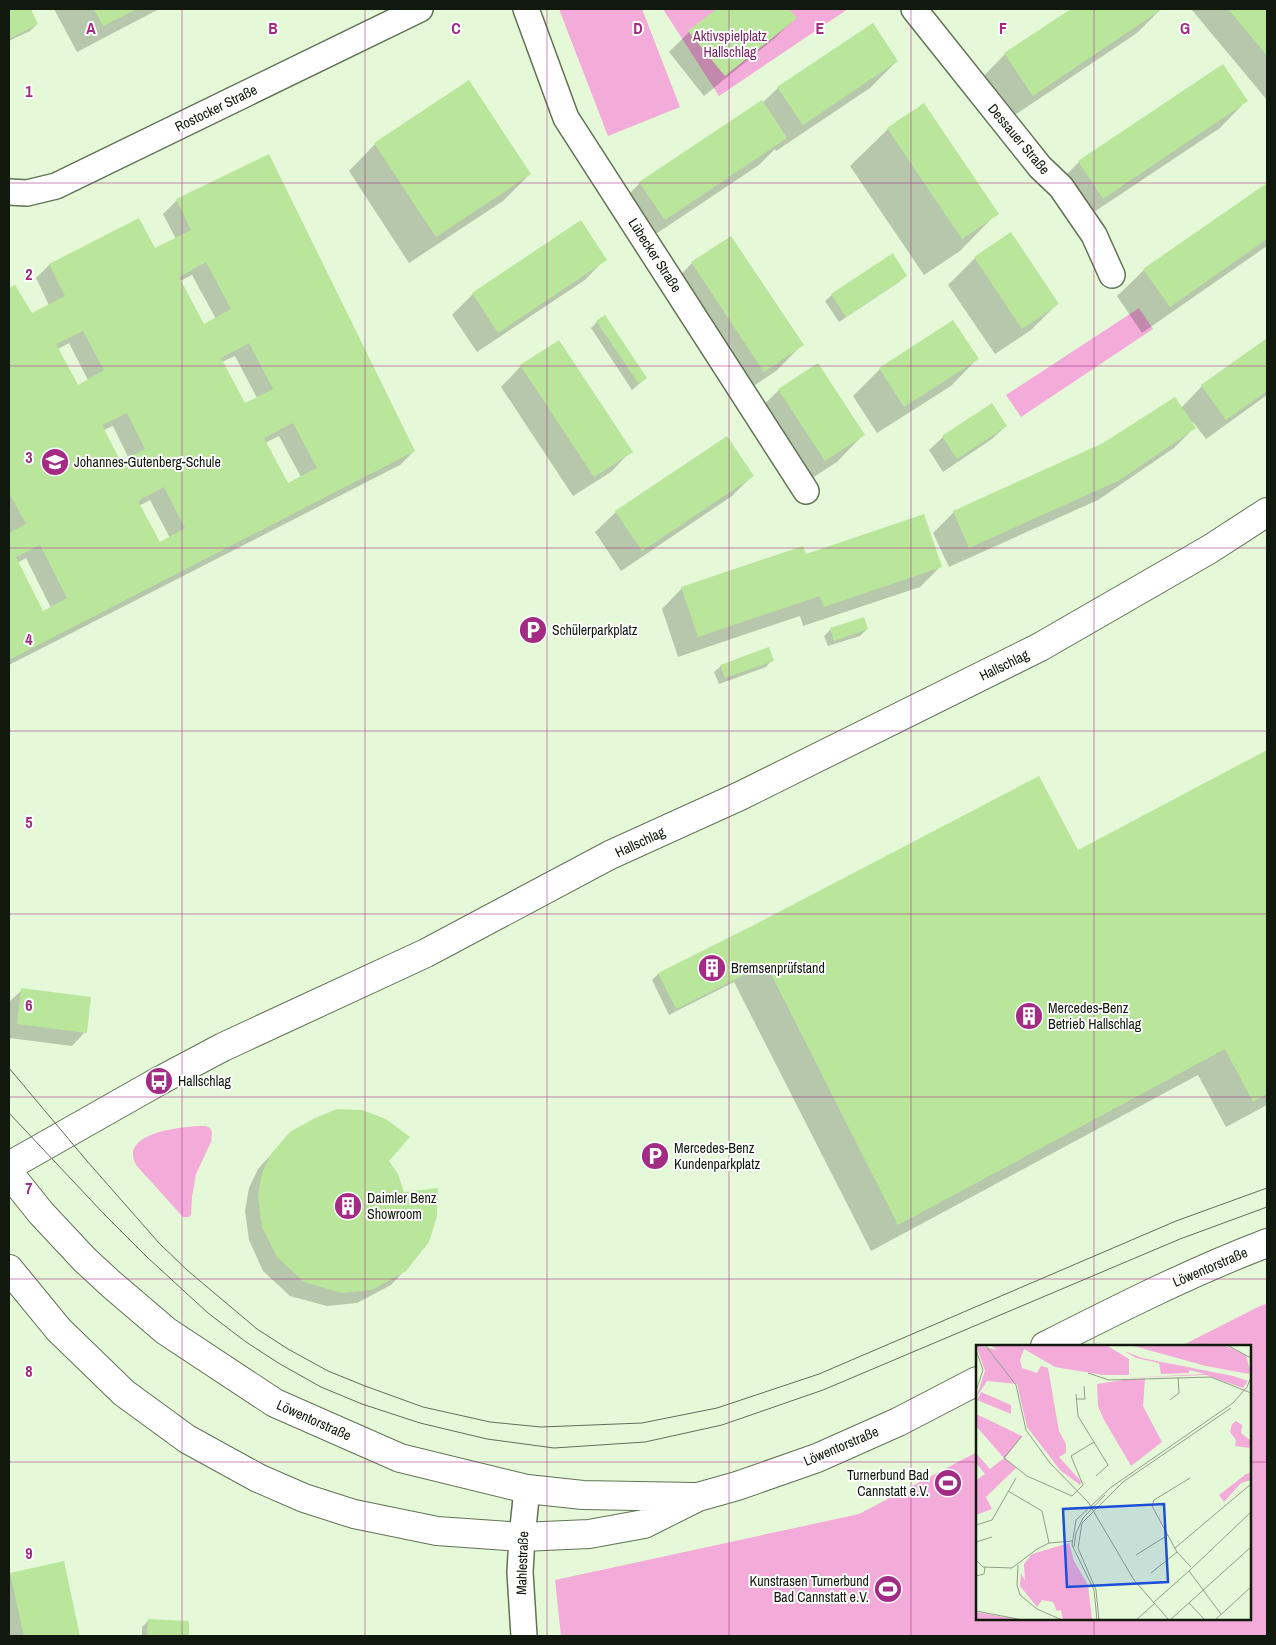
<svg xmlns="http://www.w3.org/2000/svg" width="1276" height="1645" viewBox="0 0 1276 1645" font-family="'Archivo Narrow',sans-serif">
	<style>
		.green { fill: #f3acd9 }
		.shadow { fill: #0003; fill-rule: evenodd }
		.building { fill: #bae69c; fill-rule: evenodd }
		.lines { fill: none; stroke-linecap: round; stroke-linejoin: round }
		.minor-casing { stroke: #617255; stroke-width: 28 }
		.secondary-casing { stroke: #617255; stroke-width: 30 }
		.minor { stroke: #fff; stroke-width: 25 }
		.secondary { stroke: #fff; stroke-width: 28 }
		.tram { stroke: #616d5a; stroke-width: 1 }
		.grid { fill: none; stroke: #a32b83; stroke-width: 1; stroke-opacity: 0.55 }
		.labels { text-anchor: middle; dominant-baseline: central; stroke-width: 4; stroke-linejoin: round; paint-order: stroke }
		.park-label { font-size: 14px; fill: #7a2562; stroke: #fff }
		.street-label { font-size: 14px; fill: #11180d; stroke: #fff }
		.poi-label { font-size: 14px; fill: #11180d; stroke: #fff; text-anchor: start }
		.inset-road { fill: none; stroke: #909f87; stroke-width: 1 }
		.view { fill: #1d4ed8; fill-opacity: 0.15; stroke: #1d4ed8; stroke-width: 2.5 }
		.inset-edge { fill: none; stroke: #11180d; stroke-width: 2.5 }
		.grid-label { font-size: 16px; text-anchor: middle; font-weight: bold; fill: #a32b83; stroke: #fff; stroke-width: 4; stroke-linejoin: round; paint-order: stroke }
	</style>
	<rect width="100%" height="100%" fill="#e5f9d8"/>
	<!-- green -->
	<path class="green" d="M559,9H642L680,107L608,136Z
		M663,9H848L719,96Z
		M1139,308L1153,329L1021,417L1006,395Z
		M206,1126L210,1128L212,1132L211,1142L196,1174L192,1197L191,1215L189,1217H183L136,1165C118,1131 187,1126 206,1126Z
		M1267,1304V1636H561L555,1580L859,1514L977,1452V1619H1250V1346H1181L1262,1305Z"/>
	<!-- shadow -->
	<path class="shadow" d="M16,9H29L37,24L30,31L9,41V12Z
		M54,9H159L77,52Z
		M718,9H788L795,18L775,38L704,96L669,52L689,32Z
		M1073,9H1161L1137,33L1006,121L979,81L1005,54Z
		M1191,9H1267V100Z
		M897,61L870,88L776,151L775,149L759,165L638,246L613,210L640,183L762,103L778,88Z
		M1246,101L1220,128L1076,224L1052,189L1079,162Z
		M924,105L997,213L960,251L924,275L850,166L888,129Z
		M375,144L530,174L503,201L409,263L349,171Z
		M1267,184V246L1142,333L1117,296L1144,270Z
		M177,200L414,451L400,465L9,665V534H10L9,531V289L15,286L32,314L49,305L36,278L49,265L155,249L176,239L163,214ZM192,275L216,319L203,326L180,281ZM69,343L88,380L77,386L58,349ZM235,356L257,398L245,405L222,362ZM113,426L129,459L120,463L104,430ZM279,436L301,477L287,485L265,443ZM150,500L170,538L159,543L139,506ZM26,558L51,608L42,612L17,563Z
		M580,222L605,259L585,280L477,352L452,315L473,294Z
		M892,255L906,275L899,282L839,322L825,301L832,295Z
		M975,258L1057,304L1031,330L995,354L948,285Z
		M692,263L803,344L776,371L737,397L666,290Z
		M597,322L646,378L632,390L591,328Z
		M1267,340V395L1206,439L1193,422L1191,423L1194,428L1174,448L1098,500L949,567L933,533L954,512L1181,408L1202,386Z
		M977,359L951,386L877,433L853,396L880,369Z
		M521,366L631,451L611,472L573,496L501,387Z
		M779,390L863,435L837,462L798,487L752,416Z
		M1006,426L992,439L943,472L929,450L943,437Z
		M752,476L732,496L621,571L595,532L616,512Z
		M805,556L941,566L920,587L803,626L800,616L678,657L662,609L682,588Z
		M831,629H867L860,636L828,646L824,636Z
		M772,660L766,667L719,684L714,672L721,666Z
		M1267,751V1105L1226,1127L1198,1075L871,1251L734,982L669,1015L652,980L658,974L749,928L1078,852Z
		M22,990L85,1032L72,1046L9,1038V1002Z
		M291,1133L388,1161L405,1270L391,1285L357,1303L327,1306L290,1296L263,1271L249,1240L245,1211L249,1188L258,1169Z
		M63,1563L79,1636H9V1576L11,1574Z
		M149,1620L188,1623L187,1636H142V1627Z"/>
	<!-- building -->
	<path class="building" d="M13,9H31L38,24L9,39V11Z
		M94,9H137L103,26Z
		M716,9H789L797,18L725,76L688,31Z
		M1071,9H1162L1033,96L1004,53Z
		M1228,9H1267V56L1256,42Z
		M873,23L898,61L803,125L777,87Z
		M1223,64L1248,101L1103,199L1078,161Z
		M469,80L531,174L436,237L374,143Z
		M762,100L787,138L665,220L639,182Z
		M924,103L999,214L962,239L887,128Z
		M269,154L415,451L9,660V533L26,524L9,493V288L15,285L32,313L65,296L49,264L139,218L155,248L191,230L176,199ZM206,262L231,309L204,324L179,277ZM83,331L104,370L78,385L56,344ZM249,343L273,389L245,403L221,358ZM127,413L145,449L121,462L102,425ZM293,423L317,468L288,483L264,438ZM164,487L185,528L160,542L138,501ZM40,545L67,598L43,611L16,557Z
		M1267,183V239L1170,307L1143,269Z
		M581,220L607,260L498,333L472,293Z
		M1011,232L1059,304L1022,329L974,257Z
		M731,236L804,345L764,372L691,262Z
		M893,253L907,276L846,317L831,294Z
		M605,315L647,378L639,384L596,321Z
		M953,320L979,359L904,407L879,368Z
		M1267,338V391L1226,420L1201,385Z
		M559,340L633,452L594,477L520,365Z
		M818,363L865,435L825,461L778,389Z
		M1175,397L1196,428L1120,480L969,548L953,511L1103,443Z
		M992,403L1007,426L957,459L942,436Z
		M727,436L754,476L642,551L615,511Z
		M924,514L942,567L824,607L820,596L698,637L681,587L803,546L806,554Z
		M864,617L868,629L834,641L830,628Z
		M769,647L774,661L725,678L720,665Z
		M1267,750V1094L1253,1102L1225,1049L898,1225L766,964L676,1009L658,973L748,928L1039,776L1078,850Z
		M21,988L91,997L87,1033L17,1024Z
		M337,1109L362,1110L386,1119L410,1137L389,1161L398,1174L404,1192L438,1188L437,1216L429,1242L406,1271L372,1290L342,1293L304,1282L277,1257L262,1227L258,1197L262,1173L271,1154L290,1132L315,1118Z
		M64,1561L80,1636H24L10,1573Z
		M148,1619L189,1621V1636H147Z"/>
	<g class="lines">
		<defs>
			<path id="minor" d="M526,9L566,118L806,491
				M914,9L1040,167L1061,187L1094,235L1112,275
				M9,192L27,193L56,186L420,9
				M524,1636L520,1572L522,1537L527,1489"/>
			<path id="secondary" d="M9,1166L159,1081L223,1047L426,953L610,855L740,796L1040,647L1210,549L1267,512
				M9,1173L41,1213L85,1260L111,1284L166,1331L275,1403L400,1458L527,1489L583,1495L694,1497
				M9,1269L59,1330L124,1393L187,1439L258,1478L304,1498L354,1514L437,1531L522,1537L589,1534L644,1524L698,1497L737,1486L817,1458L898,1422L977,1381
				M1045,1346C1118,1309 1191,1272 1267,1243"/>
		</defs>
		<!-- minor casing -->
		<use href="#minor" class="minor-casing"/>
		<!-- secondary casing -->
		<use href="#secondary" class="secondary-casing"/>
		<!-- minor -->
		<use href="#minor" class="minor"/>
		<!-- secondary -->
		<use href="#secondary" class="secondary"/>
		<!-- tram -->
		<path class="tram" d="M9,1068L87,1161L159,1243L187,1270L257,1329L288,1349L328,1371L365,1386L423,1407L490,1422L541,1427L642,1423L717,1408L819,1374L1176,1221L1267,1188
			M9,1113L104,1214L148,1258L208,1313L246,1342L280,1364L321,1387L362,1404L420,1423L487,1439L554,1448L645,1442L722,1425L823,1390L1180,1239L1267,1207"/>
	</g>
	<!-- grid -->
	<path class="grid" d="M182,9V1636M365,9V1636M547,9V1636M729,9V1636M911,9V1636M1094,9V1346M9,183H1267M9,366H1267M9,548H1267M9,731H1267M9,914H1267M9,1097H1267M9,1279H1267M9,1462H977M1250,1462H1267M1094,1619V1636"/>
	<!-- icons -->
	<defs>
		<symbol id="school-disc" viewBox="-11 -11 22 22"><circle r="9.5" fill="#a32b83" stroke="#fff"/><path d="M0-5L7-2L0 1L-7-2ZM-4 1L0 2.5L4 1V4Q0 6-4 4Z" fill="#fff"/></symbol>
		<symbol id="parking-disc" viewBox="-11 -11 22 22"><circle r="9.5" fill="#a32b83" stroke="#fff"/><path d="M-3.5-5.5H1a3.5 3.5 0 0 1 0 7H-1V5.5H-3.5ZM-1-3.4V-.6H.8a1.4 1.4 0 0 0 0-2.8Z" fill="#fff"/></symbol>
		<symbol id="building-disc" viewBox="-11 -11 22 22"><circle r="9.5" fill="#a32b83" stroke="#fff"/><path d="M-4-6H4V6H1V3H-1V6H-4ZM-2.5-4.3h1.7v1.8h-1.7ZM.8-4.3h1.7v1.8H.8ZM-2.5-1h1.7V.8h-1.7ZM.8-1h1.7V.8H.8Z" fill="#fff"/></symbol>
		<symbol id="bus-disc" viewBox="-11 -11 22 22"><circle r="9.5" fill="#a32b83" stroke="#fff"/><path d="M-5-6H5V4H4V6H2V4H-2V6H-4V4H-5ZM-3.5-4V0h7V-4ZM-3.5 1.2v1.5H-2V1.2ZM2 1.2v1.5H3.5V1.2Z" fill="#fff"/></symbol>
		<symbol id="stadium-disc" viewBox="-11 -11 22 22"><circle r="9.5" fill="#a32b83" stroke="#fff"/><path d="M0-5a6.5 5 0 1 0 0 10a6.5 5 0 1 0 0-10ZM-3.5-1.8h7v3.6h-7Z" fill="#fff"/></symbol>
	</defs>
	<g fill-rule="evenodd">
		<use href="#school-disc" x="39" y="446" width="32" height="32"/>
		<use href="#parking-disc" x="517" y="614" width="32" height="32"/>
		<use href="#building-disc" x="696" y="952" width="32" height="32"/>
		<use href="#building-disc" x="1013" y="1000" width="32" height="32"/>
		<use href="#bus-disc" x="143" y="1065" width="32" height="32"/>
		<use href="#parking-disc" x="639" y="1140" width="32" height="32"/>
		<use href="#building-disc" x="332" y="1190" width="32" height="32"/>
		<use href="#stadium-disc" x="932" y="1467" width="32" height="32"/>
		<use href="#stadium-disc" x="872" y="1573" width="32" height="32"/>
	</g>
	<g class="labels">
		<!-- park labels -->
		<g class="park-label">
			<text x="730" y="36">Aktivspielplatz<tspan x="730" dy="16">Hallschlag</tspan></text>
		</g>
		<!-- street labels -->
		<g class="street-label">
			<text transform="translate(216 108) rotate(-26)">Rostocker Straße</text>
			<text transform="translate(1019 139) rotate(50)">Dessauer Straße</text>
			<text transform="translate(655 255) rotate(57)">Lübecker Straße</text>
			<text transform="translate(1004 665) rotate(-26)">Hallschlag</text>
			<text transform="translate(640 842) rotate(-25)">Hallschlag</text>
			<text transform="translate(1210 1267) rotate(-23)">Löwentorstraße</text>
			<text transform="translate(314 1420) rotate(24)">Löwentorstraße</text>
			<text transform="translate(841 1446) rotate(-23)">Löwentorstraße</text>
			<text transform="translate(522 1563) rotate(-88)">Mahlestraße</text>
		</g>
		<!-- poi labels -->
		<g class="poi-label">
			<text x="74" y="462">Johannes-Gutenberg-Schule</text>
			<text x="552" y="630">Schülerparkplatz</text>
			<text x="731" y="968">Bremsenprüfstand</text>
			<text x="1048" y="1008">Mercedes-Benz<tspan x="1048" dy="16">Betrieb Hallschlag</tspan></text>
			<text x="178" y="1081">Hallschlag</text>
			<text x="674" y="1148">Mercedes-Benz<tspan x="674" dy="16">Kundenparkplatz</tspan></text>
			<text x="367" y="1198">Daimler Benz<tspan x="367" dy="16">Showroom</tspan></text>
			<text x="929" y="1475" text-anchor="end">Turnerbund Bad<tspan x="929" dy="16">Cannstatt e.V.</tspan></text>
			<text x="869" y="1581" text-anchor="end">Kunstrasen Turnerbund<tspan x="869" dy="16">Bad Cannstatt e.V.</tspan></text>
		</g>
	</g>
	<!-- overview -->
	<g transform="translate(976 1345)">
		<rect width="275" height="275" fill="#e5f9d8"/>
		<path d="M0,0L22,5L14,0H130L153,14V30H127L79,22L48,4L44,15L46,23L61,28L65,21L72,23L83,86L90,99V108L83,112L105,136L104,140L84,125L51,82L41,39L11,36L0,53L9,26ZM154,0H248L270,10L274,25L273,29L230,21ZM148,6L166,13L257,31L272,36L267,43L230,30L147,33L229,29L213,25V28L185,29L183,18L160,13ZM154,34H169L167,61L186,97L155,121L127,73L122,61L121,39ZM5,47L35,60V69L1,55ZM0,69L46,91L29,113L40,123L10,152L16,164L0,170V135L9,129L0,118V108L14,124L28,113L0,81ZM260,76L266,80L265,88L275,96V103L259,101L260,95L254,87L256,79ZM270,129L274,128L275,135L265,138L248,157L243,150ZM93,198L98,216L112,240L116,275H87L85,265L81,266L77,257L66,255L61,262L44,241L45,228L49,236L48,219L56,209ZM0,267L45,275H0Z" fill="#f3acd9"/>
		<path class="inset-road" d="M9,0L40,40L50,85L74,118L112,157L158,235L193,275M251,0L275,13M0,5L7,25L0,46M112,28L133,35L235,32L275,48M100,49L102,71L132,120L120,131M100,54H109L108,41M194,55L203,48L202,32M46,91L28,113L51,131L96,151L107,140L95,111L118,97M214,133L178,155L176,161L201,207L215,222M32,146L66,166L73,198M0,180L16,175L40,133M0,197L16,192M98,202L100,188L107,173L129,150M199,203L275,139M160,210L192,190M0,215L7,222L36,223L61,204L73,198L97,196M42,220L41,240L44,250L61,264L86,275M213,226L275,167M213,226L245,269M175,228L201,207M0,231L8,229L9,222M177,258L213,226M213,258L229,275M0,266L47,275M121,275L118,245L96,200L100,175L134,143L257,58L271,42L275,32M123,275L120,245L102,203L106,178L147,137L255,63M160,275L178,259M194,275L275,202M239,275L275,242"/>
		<path class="view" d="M188,159L192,237L91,242L87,164Z"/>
		<rect width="275" height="275" class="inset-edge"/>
	</g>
	<g class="grid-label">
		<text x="91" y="34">A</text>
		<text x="273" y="34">B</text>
		<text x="456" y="34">C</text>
		<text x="638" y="34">D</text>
		<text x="820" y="34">E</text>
		<text x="1003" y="34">F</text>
		<text x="1185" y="34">G</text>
		<text x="29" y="97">1</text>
		<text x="29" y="280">2</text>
		<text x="29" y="463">3</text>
		<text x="29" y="645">4</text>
		<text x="29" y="828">5</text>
		<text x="29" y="1011">6</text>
		<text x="29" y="1194">7</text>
		<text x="29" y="1377">8</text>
		<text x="29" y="1559">9</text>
	</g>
	<!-- border -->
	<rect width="1276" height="1645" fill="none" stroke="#11180d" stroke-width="20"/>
</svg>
